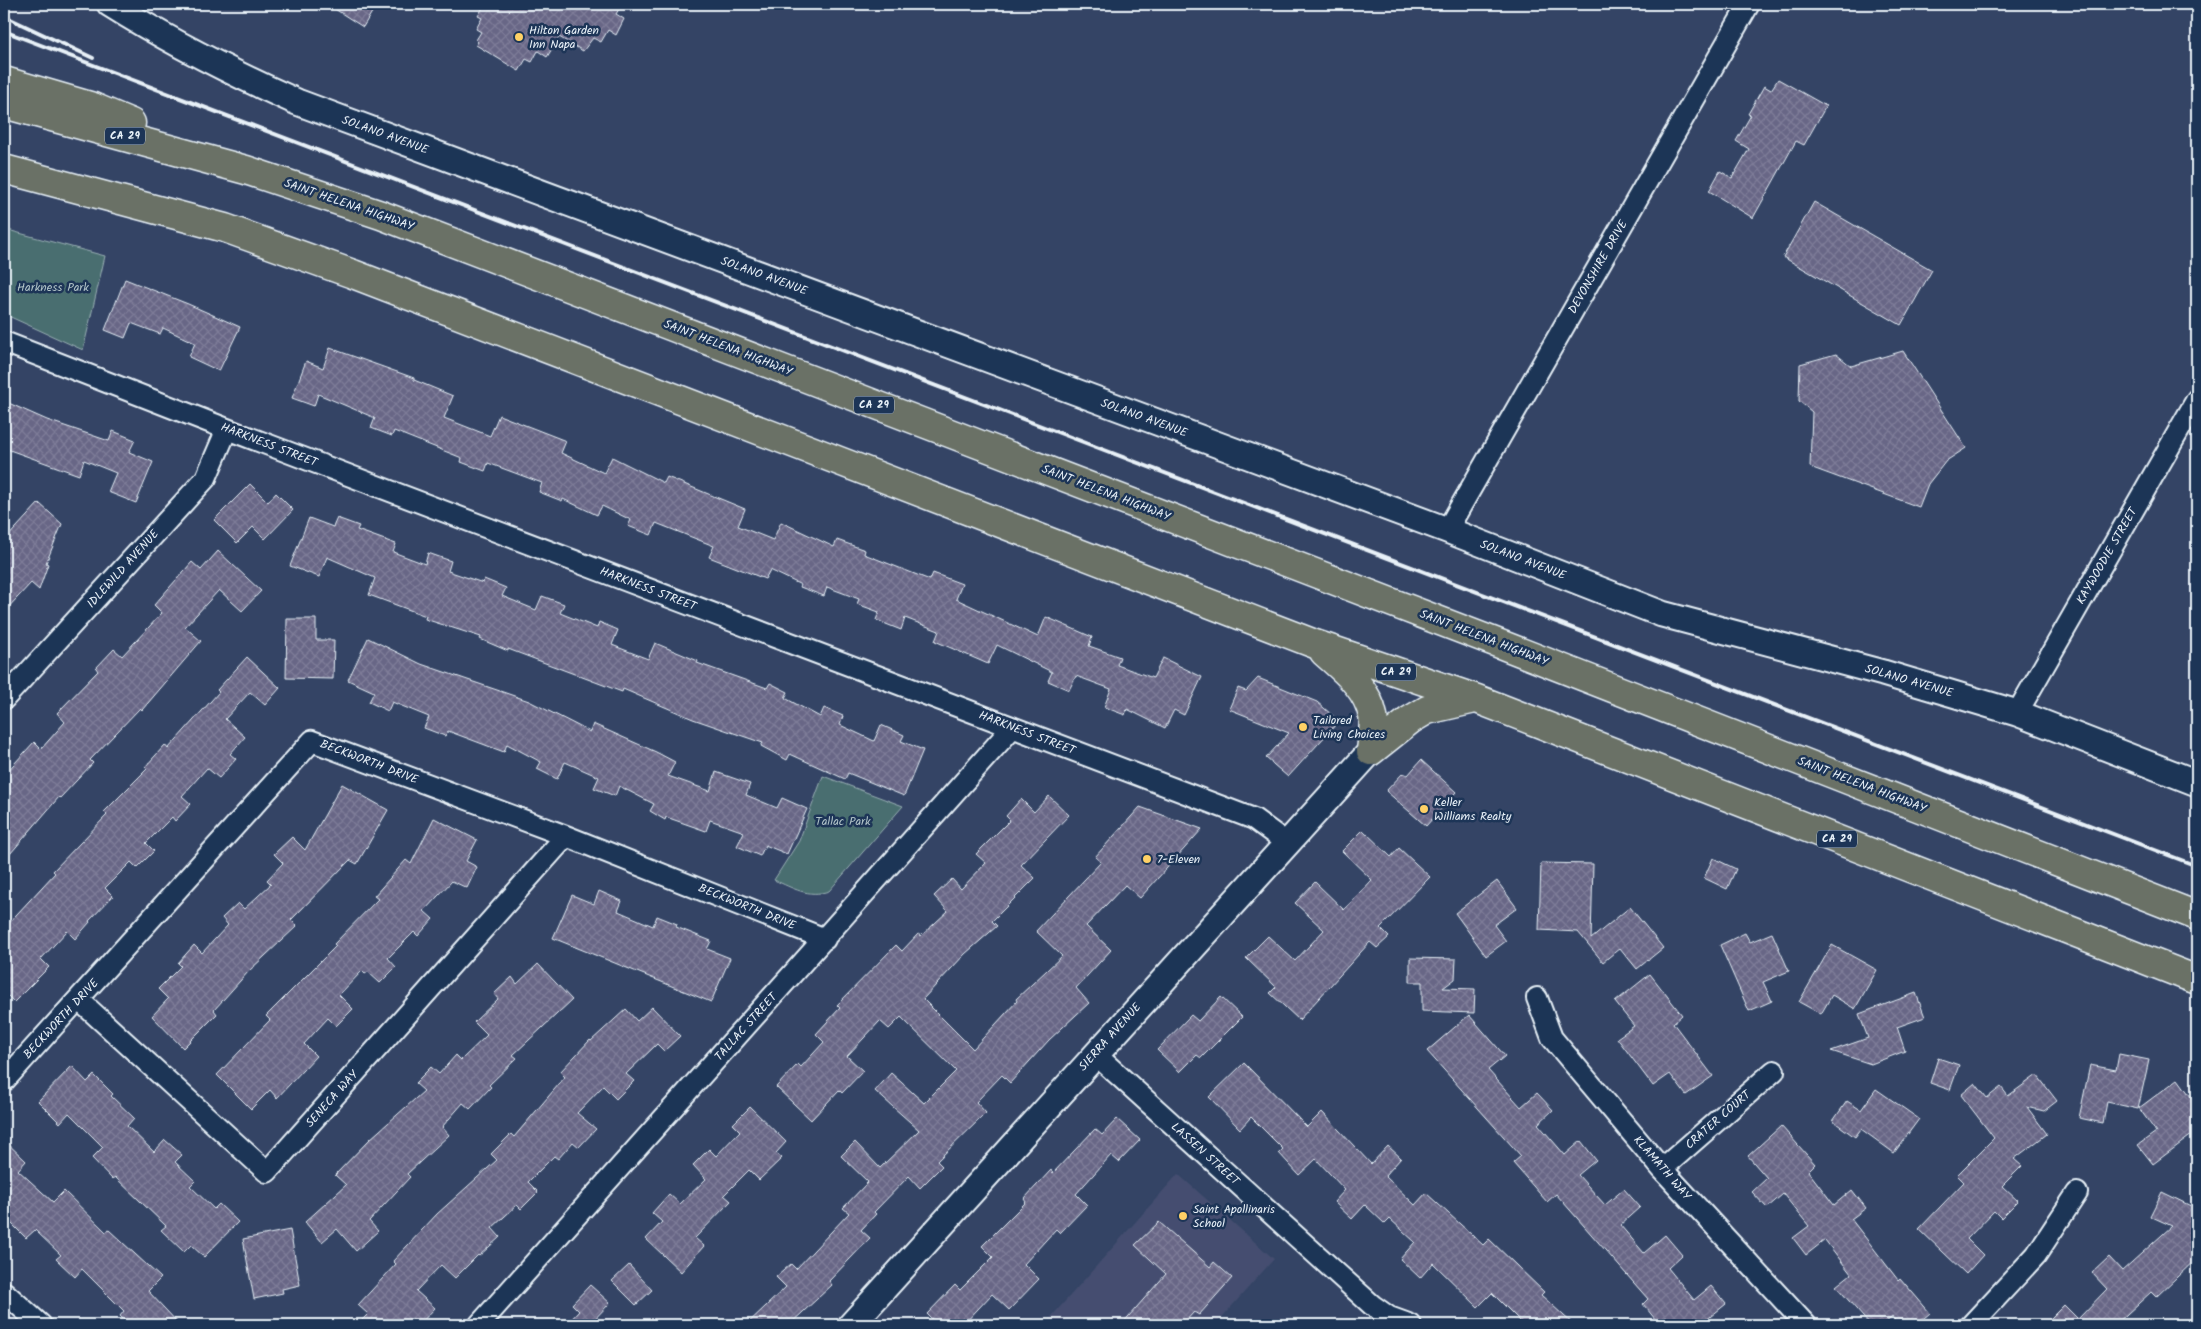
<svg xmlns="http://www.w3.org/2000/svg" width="2201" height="1329" viewBox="0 0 2201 1329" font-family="Kalam,sans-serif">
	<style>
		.built { fill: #444e6f }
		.green { fill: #4a6e70; stroke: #99b0b4 }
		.building { fill: url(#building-cross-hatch); stroke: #e8f1f8 }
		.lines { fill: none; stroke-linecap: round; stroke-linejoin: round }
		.minor-casing { stroke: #e8f1f8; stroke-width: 24 }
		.tertiary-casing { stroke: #e8f1f8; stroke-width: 29 }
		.motorway-casing { stroke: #e8f1f8; stroke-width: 31 }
		.minor { stroke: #1d3557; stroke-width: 20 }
		.tertiary { stroke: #1d3557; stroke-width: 25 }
		.motorway { stroke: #6a7166; stroke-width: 28 }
		.rail { stroke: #e8f1f8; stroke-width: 4 }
		.poi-dot { fill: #ffd166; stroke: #1d3557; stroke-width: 2 }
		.labels { text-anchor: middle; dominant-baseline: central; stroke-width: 5; stroke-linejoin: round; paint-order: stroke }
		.shield { fill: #1d3557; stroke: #abb9c8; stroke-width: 1 }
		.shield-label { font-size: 11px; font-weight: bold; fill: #e8f1f8 }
		.poi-label { font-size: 12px; fill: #e8f1f8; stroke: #1d3557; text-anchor: start }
		.street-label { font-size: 12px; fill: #e8f1f8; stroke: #1d3557 }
		.park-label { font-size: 12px; fill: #b1c3c8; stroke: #1d3557 }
	</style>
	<defs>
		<pattern id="building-cross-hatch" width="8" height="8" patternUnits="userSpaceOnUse" patternTransform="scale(1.25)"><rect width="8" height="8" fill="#686686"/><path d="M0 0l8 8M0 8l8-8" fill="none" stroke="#7e7c98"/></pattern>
	</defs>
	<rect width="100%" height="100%" fill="#344465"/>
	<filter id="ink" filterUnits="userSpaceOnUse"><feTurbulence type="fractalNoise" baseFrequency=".02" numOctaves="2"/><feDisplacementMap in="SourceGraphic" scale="10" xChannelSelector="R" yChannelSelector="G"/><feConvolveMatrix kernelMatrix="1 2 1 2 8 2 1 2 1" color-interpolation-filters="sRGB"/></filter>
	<g filter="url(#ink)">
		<!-- built -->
		<path class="built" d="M1178,1174L1274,1259L1215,1325H1044Z"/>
		<!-- green -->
		<path class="green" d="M4,229L105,256L83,350L4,314Z
			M823,776L903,806L829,891C808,898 793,888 774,880L799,841Z"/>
		<!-- building -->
		<path class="building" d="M327,4H377L363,27Z
			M485,4H622L616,14L624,19L616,35L608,30L601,42L593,38L583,51L559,37L547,57L538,51L532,62L526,59L519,71L476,45L478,42L476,40L481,32L476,29L482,18L478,16Z
			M1778,79L1826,106L1804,145L1796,141L1753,218L1709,191L1720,171L1732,178L1749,149L1736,141L1751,115L1748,114L1764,86L1771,90Z
			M1814,202L1932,270L1901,325L1783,257Z
			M125,279L188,304L240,327L219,371L189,357L195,343L163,328L160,334L131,323L125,338L105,330Z
			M330,348L414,378V380L453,396L444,418L490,436L499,415L566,441L561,453L604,473L612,457L664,483L667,477L745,509L738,526L773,540L781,522L834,547L837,540L865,550L864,554L930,580L933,573L962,584L956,599L1038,637L1046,617L1092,637L1089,646L1120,657L1117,665L1153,678L1163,658L1202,677L1184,715L1174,710L1165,728L1127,709L1125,715L1104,707L1111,689L1076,676L1069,690L1048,681L1052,672L997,645L988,664L935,641L939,631L905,618L901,630L876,620L879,612L857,604L859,599L827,587L824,596L800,587L801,585L770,570L765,579L709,557L714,546L656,523L651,535L628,526L631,520L602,506L597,515L563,499L562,501L539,492L542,483L488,463L485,471L461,462L462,458L394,431L392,436L371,428L375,418L318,394L314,406L292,398L306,361L323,368Z
			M1903,351L1966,448L1946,461L1928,484L1919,507L1810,467L1812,412L1799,401L1800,364L1836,354L1851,366Z
			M4,401L47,420L109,441L113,431L135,440L129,452L153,462L136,503L108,492L116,473L84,460L79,475L4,448Z
			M250,484L268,502L276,493L293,510L265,539L253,527L237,543L214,520Z
			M39,503L62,524L46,563L48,564L39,590L31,583L4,612V541Z
			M309,518L333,527L337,518L359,526L357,530L396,544L393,552L425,564L428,553L451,561L448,571L483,583L484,579L506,588L502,596L536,610L542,596L564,604L560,613L597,628L599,622L618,630L612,645L648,659L655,643L698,661L697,663L767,688L770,683L788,692L785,698L820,717L824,708L843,716L840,725L874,741L881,725L904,735L901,741L923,750L904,796L848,773L845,779L790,754L787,760L761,746L763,743L693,719L623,689L622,692L508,649V651L480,639L481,637L425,619L426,616L369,595L375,578L327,557L319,577L290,566Z
			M218,551L261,591L242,611L219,590L185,627L201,641L142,710L140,708L90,760L93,763L60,798L59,797L4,861V775L34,742L41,749L65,722L57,713L98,671L96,668L114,649L122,656L162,613L154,605L192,562L201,570Z
			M287,619H316V640H334L333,679L286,678Z
			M368,638L421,664L529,701L590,732L593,724L656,752L675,762L668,776L710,791L716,772L750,784L746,795L777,808L782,798L807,809L787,854L765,845L760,856L737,846L744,832L710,820L706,831L666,817L665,820L650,811L654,804L619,786L615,796L594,788L599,777L565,762L557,779L537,769L541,762L507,744L504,752L448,731L445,736L424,728L429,717L392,702L388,711L369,702L374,692L348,680Z
			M247,657L280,688L265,705L250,692L225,719L245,737L230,754L236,759L219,778L207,768L182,796L191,804L175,821L172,817L146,843L154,851L137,868L131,862L105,888L113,896L89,921L90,922L75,939L67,931L41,959L49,967L14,1002L4,992V928L55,873L53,871L107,815L104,812L147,769L145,767L165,745L168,749L219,692L217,690Z
			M1258,678L1317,702L1339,721L1288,777L1266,758L1289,733L1229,709L1238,688L1246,691Z
			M1421,760L1456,792L1426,826L1386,791L1403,773L1408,775Z
			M342,784L388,810L357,864L350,860L291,920L297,926L249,971L214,1010L217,1014L183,1048L152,1016L168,999L158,989L181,966L178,963L194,945L202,953L228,925L222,918L238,903L244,909L271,884L267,880L283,863L274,854L292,837L305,850Z
			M1049,796L1069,815L1021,865L1035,878L992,921L997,926L965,954L923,999L973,1049L1017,1001L1016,999L1062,956L1036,931L1101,862L1095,857L1140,807L1202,829L1140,898L1125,885L1086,926L1111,950L1076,988L1089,1003L1049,1040L1010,1083L1002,1075L976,1102L986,1113L937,1161L942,1166L920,1188L909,1176L874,1212L876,1214L861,1230L870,1238L829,1281L832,1285L789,1325H746L786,1287L776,1277L791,1264L796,1269L849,1213L843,1208L868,1182L841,1156L855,1142L880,1168L919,1130L875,1091L891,1073L924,1103L956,1071L901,1017L889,1029L880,1021L847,1056L863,1071L842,1093L839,1090L811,1120L776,1087L798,1064L801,1067L824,1042L816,1034L840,1008L837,1005L896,945L902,951L918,934L921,936L948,911L934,896L952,879L961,889L986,863L976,854L1010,820L1006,816L1021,799L1034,812Z
			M434,818L477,840L466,861L477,867L467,888L452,881L424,911L433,919L418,936L414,932L388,958L396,967L380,983L368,972L365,974L362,971L339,995L353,1009L336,1026L328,1018L304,1044L316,1056L277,1098L270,1090L251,1109L217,1075L270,1020L266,1016L336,946L334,944L378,899L374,896L406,860L411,864Z
			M1363,830L1391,857L1399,848L1430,877L1380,928L1389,937L1377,948L1370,942L1299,1020L1270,993L1276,987L1246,958L1268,936L1295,961L1324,930L1295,903L1315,882L1344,910L1372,880L1342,851Z
			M1713,858L1736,869L1727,889L1704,878Z
			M1541,863L1593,864L1591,939L1630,907L1663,948L1637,969L1620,948L1603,962L1578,932L1539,930Z
			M1497,881L1517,908L1494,925L1506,941L1486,956L1455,913Z
			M599,891L622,901L618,911L653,926L657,916L677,924L676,927L711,941L707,949L730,958L711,1002L553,938L572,895L594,904Z
			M1745,933L1750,942L1772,933L1789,971L1763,982L1772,1001L1749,1011L1720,945Z
			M1832,945L1877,970L1855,1009L1832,995L1821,1014L1799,1002Z
			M1410,958L1456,959L1455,979L1443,988L1475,989L1474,1013L1422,1011V982H1410Z
			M538,964L572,1000L513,1055L517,1058L489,1085L491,1087L470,1109L463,1103L442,1127L449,1135L407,1174L410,1177L369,1221L378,1231L356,1251L337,1229L322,1242L305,1222L346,1185L335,1175L370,1139L424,1091L415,1083L431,1067L439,1074L456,1055L461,1060L487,1035L474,1022L498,999L494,994L512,977L517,984Z
			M1650,974L1682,1015L1673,1023L1713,1076L1686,1095L1670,1074L1653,1086L1617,1038L1634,1026L1615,1002Z
			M1916,993L1925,1017L1897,1027L1905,1051L1871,1064L1831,1051L1868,1038L1859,1014Z
			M1221,997L1242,1017L1201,1058L1197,1055L1180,1072L1157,1050L1191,1015L1198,1021Z
			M652,1007L680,1036L664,1051L657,1044L626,1074L634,1081L616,1099L603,1086L577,1113L596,1129L579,1147L573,1142L558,1159L554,1156L528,1182L538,1192L521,1209L517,1205L492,1228L500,1237L479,1256L478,1255L455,1278L441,1265L416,1291L435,1308L419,1325L411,1318L404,1325H357L368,1314L358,1305L396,1264L393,1261L437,1214L497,1160L491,1154L511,1134L514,1137L565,1077L560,1072L590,1040L591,1041L626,1009L637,1021Z
			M1469,1015L1505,1056L1488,1070L1521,1107L1537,1093L1553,1110L1538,1124L1565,1155L1581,1141L1596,1160L1578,1175L1605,1205L1624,1189L1640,1207L1620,1225L1644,1253L1665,1235L1682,1255L1668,1268L1694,1300L1711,1286L1726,1304L1700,1325H1673L1666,1317L1659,1324L1643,1304L1648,1299L1556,1194L1547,1202L1513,1163L1521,1156L1427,1051Z
			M2119,1054L2149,1060L2138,1109L2107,1102L2103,1123L2079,1118L2090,1065L2116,1070Z
			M1938,1058L1959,1065L1950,1090L1930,1083Z
			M1244,1063L1307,1127L1322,1112L1371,1164L1388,1146L1401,1158L1385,1176L1415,1205L1426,1193L1483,1245L1489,1239L1544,1292L1541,1295L1574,1325H1524L1492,1293L1478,1307L1433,1263L1420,1278L1400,1259L1415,1242L1390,1219L1385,1224L1365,1205L1352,1219L1334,1202L1345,1190L1316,1159L1299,1175L1279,1153L1283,1149L1251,1117L1240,1129L1209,1097Z
			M72,1066L87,1082L94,1075L113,1094L111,1096L134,1118L127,1126L154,1152L165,1140L182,1155L175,1162L195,1181L190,1186L214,1209L219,1204L238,1222L204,1257L191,1245L184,1252L161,1230L166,1226L115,1177L112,1179L92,1158L103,1147L69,1113L60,1123L38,1101Z
			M2037,1075L2057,1101L2044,1111L2027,1107L2047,1134L2014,1159L2022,1166L2002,1186L2018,1201L2001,1218L1994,1211L1967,1239L1983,1255L1966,1274L1919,1229L1964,1182L1957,1175L1994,1138L1961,1095L1975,1083L1987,1098L2001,1087L2008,1096Z
			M2178,1079L2197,1105V1131L2153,1164L2138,1145L2156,1132L2139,1108Z
			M1876,1089L1919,1119L1894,1153L1861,1129L1855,1137L1833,1121L1847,1101L1861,1110Z
			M750,1107L786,1142L776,1153L782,1158L759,1180L749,1170L724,1195L731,1201L695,1238L704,1246L681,1272L646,1239L662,1222L652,1213L669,1194L680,1204L706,1179L693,1165L709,1149L716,1156L740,1131L733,1124Z
			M1117,1119L1140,1140L1119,1162L1111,1155L1076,1194L1087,1205L1060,1233L1056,1229L1024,1264L1039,1279L1009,1310L992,1294L963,1325H938L927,1314L955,1285L960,1290L993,1257L982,1246L1026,1202L1024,1199L1051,1170L1053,1173L1095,1129L1102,1135Z
			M1781,1126L1815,1164L1808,1171L1834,1205L1852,1190L1866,1208L1851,1219L1898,1280L1900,1278L1930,1313L1916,1325H1900L1892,1317L1883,1325H1870L1836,1286L1851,1274L1825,1240L1806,1255L1793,1238L1809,1226L1783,1194L1767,1208L1752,1192L1767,1178L1748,1156Z
			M4,1140L26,1161L18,1170L53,1202L64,1191L106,1232L109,1230L161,1278L148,1291L180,1325H129L120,1316L124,1311L82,1269L75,1277L56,1259L61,1255L35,1230L26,1238L4,1216Z
			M2162,1192L2197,1209V1258L2156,1297L2151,1292L2115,1325H2044L2064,1305L2078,1319L2107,1289L2092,1273L2109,1257L2122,1271L2172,1226L2150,1216Z
			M1159,1222L1210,1267L1214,1262L1232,1278L1199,1315L1194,1312L1182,1325H1121L1166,1274L1135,1245Z
			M290,1230L300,1285L282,1289L283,1293L254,1299L243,1239Z
			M629,1265L652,1290L636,1305L612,1281Z
			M590,1285L610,1303L589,1325H566L579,1311L572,1304Z"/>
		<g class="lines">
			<defs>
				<path id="minor" d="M4,342L227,429L1254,819L1288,844
					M1447,530L1749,4
					M4,699L206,478L227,429
					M2017,713L2197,399
					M1537,998L1552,1038L1662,1169L1806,1325
					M79,1000L267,1172L566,836
					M1095,1054L1372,1305L1389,1317L1411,1325
					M4,1081L312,741L566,836L825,939
					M1662,1169L1774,1071
					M4,1292L41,1325
					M479,1325L1012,728
					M1971,1325L2036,1255L2077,1193"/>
				<path id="tertiary" d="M110,4C170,42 232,73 297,102L1447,530L1662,614L1883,673L2017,713L2197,783
					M851,1325L1371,751"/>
				<path id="motorway" d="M4,81L93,107L131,123
					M4,104L246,170L381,215L1500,644L2197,916
					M4,169L225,228L353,274L1315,644L1477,699L2197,980
					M1324,652C1344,670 1367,687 1373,716C1375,726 1372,740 1371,751
					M1371,751L1410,720L1427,710L1475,699"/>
			</defs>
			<!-- minor casing -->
			<use href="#minor" class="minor-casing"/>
			<!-- tertiary casing -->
			<use href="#tertiary" class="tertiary-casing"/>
			<!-- motorway casing -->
			<use href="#motorway" class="motorway-casing"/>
			<!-- minor -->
			<use href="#minor" class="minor"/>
			<!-- tertiary -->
			<use href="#tertiary" class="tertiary"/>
			<!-- motorway -->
			<use href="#motorway" class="motorway"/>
			<!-- rail -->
			<path class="rail" d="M4,16L93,58
				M4,31L2197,866"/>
		</g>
	</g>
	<!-- markers -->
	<g class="poi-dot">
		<circle cx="519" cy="37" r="5"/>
		<circle cx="1303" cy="727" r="5"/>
		<circle cx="1424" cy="809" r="5"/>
		<circle cx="1147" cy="859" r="5"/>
		<circle cx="1183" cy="1216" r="5"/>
	</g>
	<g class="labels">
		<!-- shield labels -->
		<g class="shield">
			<rect x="105" y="127.5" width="40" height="17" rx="4"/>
			<rect x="854" y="396.5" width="40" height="17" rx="4"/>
			<rect x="1376" y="663.5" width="40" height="17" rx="4"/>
			<rect x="1817" y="830.5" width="40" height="17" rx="4"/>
		</g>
		<g class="shield-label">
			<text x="125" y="136">CA 29</text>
			<text x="874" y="405">CA 29</text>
			<text x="1396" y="672">CA 29</text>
			<text x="1837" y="839">CA 29</text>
		</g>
		<!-- poi labels -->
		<g class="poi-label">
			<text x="529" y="30">Hilton Garden<tspan x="529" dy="14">Inn Napa</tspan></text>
			<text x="1313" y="720">Tailored<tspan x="1313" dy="14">Living Choices</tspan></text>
			<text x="1434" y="802">Keller<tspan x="1434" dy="14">Williams Realty</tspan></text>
			<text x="1157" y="859">7-Eleven</text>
			<text x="1193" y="1209">Saint Apollinaris<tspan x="1193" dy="14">School</tspan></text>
		</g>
		<!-- street labels -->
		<g class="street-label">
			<text transform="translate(385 135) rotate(20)">SOLANO AVENUE</text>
			<text transform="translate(349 205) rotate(19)">SAINT HELENA HIGHWAY</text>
			<text transform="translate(1598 267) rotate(-60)">DEVONSHIRE DRIVE</text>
			<text transform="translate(764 276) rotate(20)">SOLANO AVENUE</text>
			<text transform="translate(728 348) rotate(21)">SAINT HELENA HIGHWAY</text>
			<text transform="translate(1144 418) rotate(20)">SOLANO AVENUE</text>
			<text transform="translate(269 445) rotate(21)">HARKNESS STREET</text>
			<text transform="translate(1106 493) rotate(21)">SAINT HELENA HIGHWAY</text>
			<text transform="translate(2107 556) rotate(-60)">KAYWOODIE STREET</text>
			<text transform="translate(1523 560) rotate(21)">SOLANO AVENUE</text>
			<text transform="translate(123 569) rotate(-48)">IDLEWILD AVENUE</text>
			<text transform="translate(648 589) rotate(21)">HARKNESS STREET</text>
			<text transform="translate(1484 638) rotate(21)">SAINT HELENA HIGHWAY</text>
			<text transform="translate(1909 681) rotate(16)">SOLANO AVENUE</text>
			<text transform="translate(1027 733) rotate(21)">HARKNESS STREET</text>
			<text transform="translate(369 762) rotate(21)">BECKWORTH DRIVE</text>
			<text transform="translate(1862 785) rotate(21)">SAINT HELENA HIGHWAY</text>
			<text transform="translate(747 907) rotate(22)">BECKWORTH DRIVE</text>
			<text transform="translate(61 1019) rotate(-47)">BECKWORTH DRIVE</text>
			<text transform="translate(746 1027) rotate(-48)">TALLAC STREET</text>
			<text transform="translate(1110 1037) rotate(-48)">SIERRA AVENUE</text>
			<text transform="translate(332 1099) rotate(-48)">SENECA WAY</text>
			<text transform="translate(1718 1120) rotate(-41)">CRATER COURT</text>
			<text transform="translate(1205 1154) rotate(42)">LASSEN STREET</text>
			<text transform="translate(1662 1168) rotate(49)">KLAMATH WAY</text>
		</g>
		<!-- park labels -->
		<g class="park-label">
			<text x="53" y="287">Harkness Park</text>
			<text x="843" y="821">Tallac Park</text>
		</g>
	</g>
	<!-- margin -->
	<rect width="2201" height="1329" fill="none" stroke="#1d3557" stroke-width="20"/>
	<rect x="10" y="10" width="2181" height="1309" fill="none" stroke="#e8f1f8" stroke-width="2" filter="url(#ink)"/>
</svg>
